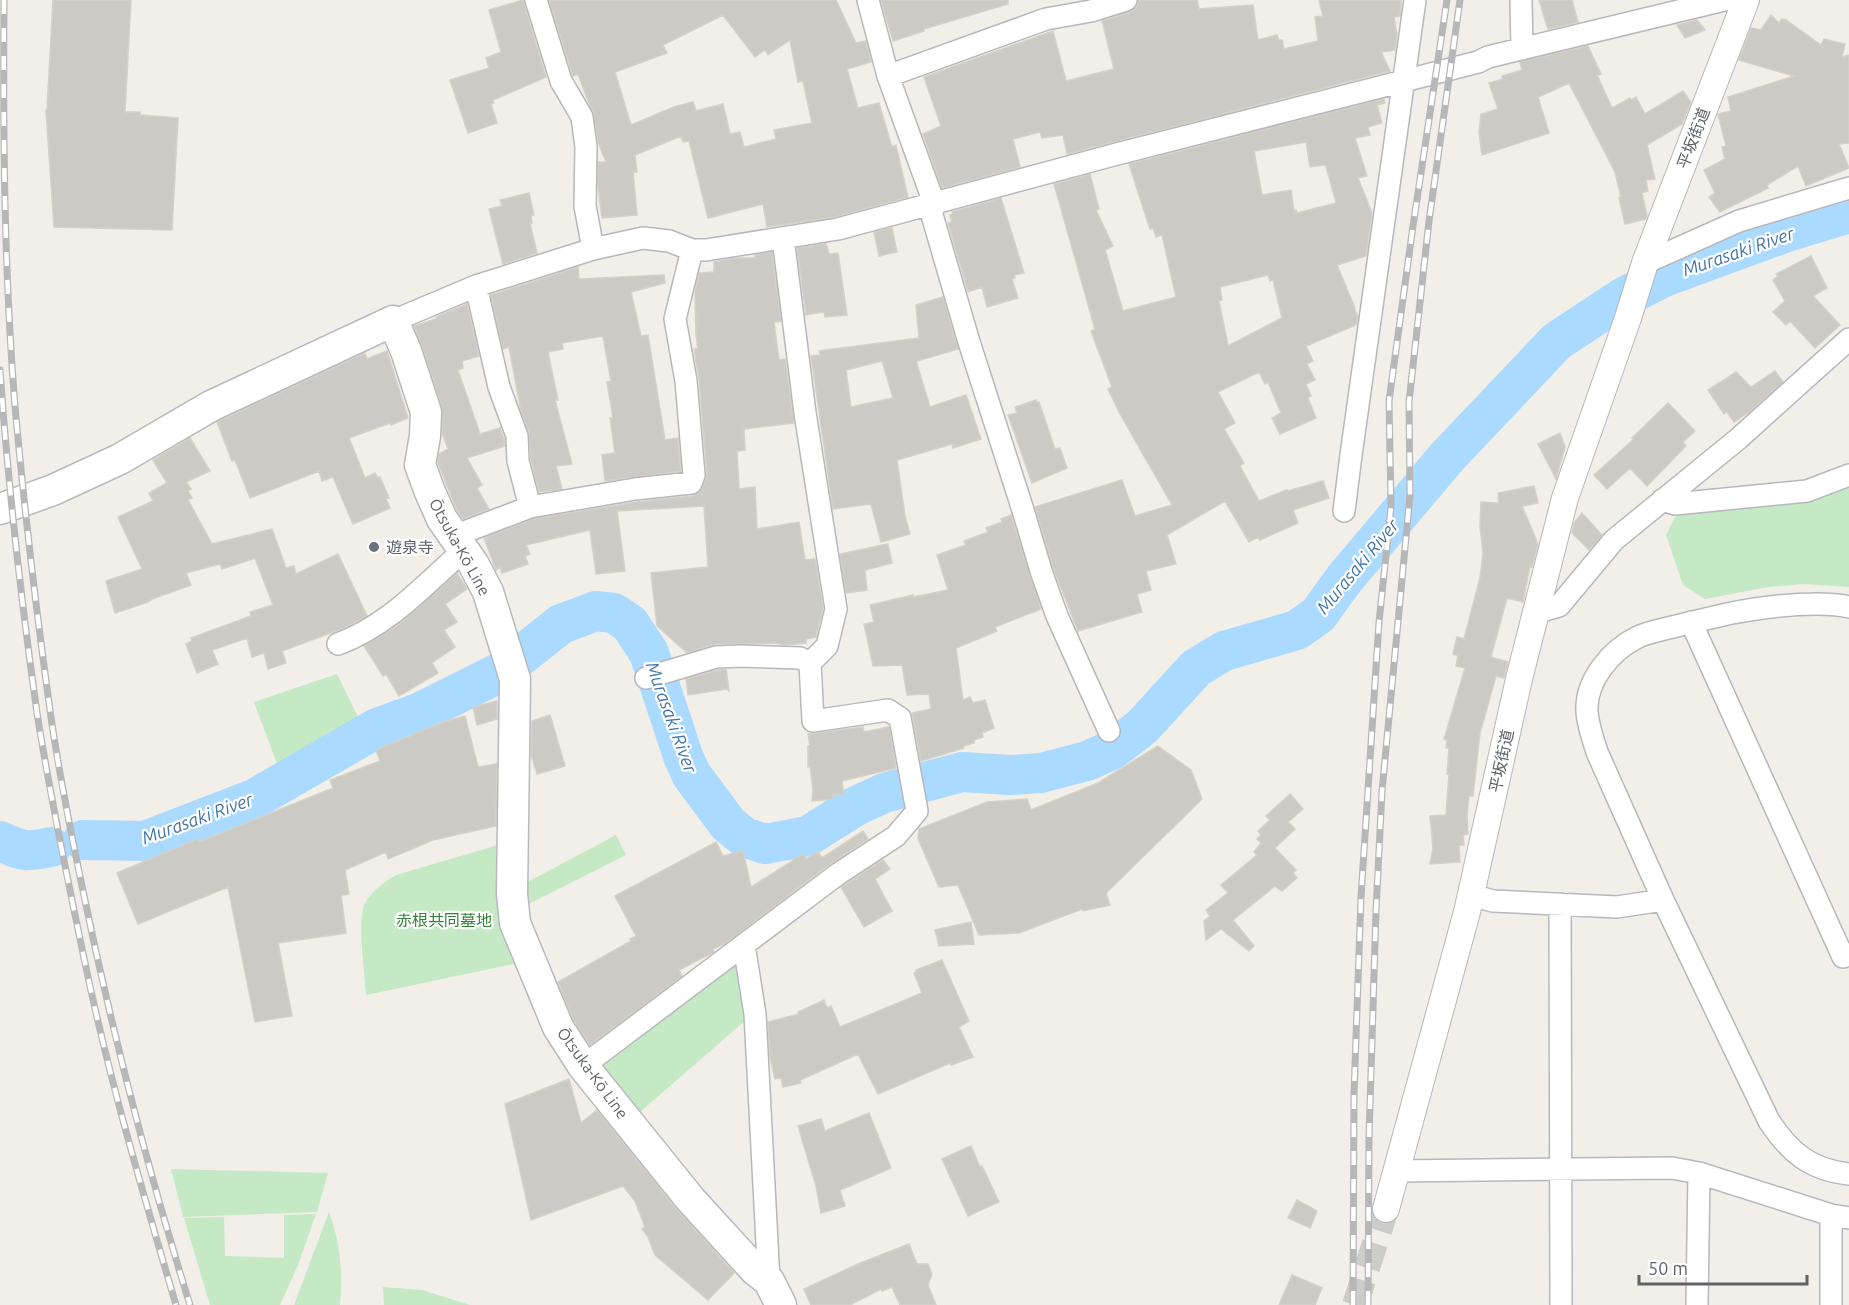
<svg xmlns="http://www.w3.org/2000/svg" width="1849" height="1305" viewBox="0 0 1849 1305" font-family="Ubuntu,'Noto Sans JP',sans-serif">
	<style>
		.green { fill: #c5e8c5 }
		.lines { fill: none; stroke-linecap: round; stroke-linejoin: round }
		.river { stroke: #aadaff; stroke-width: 40 }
		.building { fill: #cccac5; stroke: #d6d1c6; stroke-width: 1.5; fill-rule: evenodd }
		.tertiary-tunnel { stroke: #ccccc8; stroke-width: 26; stroke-dasharray: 26 13; stroke-linecap: butt }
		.minor-casing { stroke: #b5b8bc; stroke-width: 24 }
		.tertiary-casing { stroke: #b5b8bc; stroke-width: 28 }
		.secondary-casing { stroke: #b6babf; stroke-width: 33 }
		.minor { stroke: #fff; stroke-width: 21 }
		.tertiary { stroke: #fff; stroke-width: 26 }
		.secondary { stroke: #fff; stroke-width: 30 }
		.rail-casing { stroke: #b6b7b8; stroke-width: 7 }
		.rail { stroke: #fff; stroke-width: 4.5; stroke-dasharray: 14; stroke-linecap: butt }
		.worship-dot { fill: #6b7280; stroke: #fff; stroke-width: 2 }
		.labels { text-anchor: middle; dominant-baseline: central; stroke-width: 4.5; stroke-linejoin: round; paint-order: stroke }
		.street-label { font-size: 16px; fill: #5f6368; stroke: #fff }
		.worship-label { font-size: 16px; fill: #5b616d; stroke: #fff; text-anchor: start }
		.park-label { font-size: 16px; fill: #348238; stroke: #fff }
		.water-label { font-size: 18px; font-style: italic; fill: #4174aa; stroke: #fff }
	</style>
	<rect width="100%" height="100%" fill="#f1efe8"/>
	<!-- green -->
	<path class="green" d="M1849,485V587L1804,584L1768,587L1705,599L1683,585L1666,535L1678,512Z
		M337,674L359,719L279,769L254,702Z
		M616,835L626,855L523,907L522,885Z
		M505,843L518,963L366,995C365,975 358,927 363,909C367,894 384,882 396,875Z
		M736,958L747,1019L632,1119L591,1066Z
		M171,1169L328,1173L317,1212L183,1217Z
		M329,1212C340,1241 343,1273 340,1305H294Z
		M316,1214L298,1265L280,1305H210L184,1218L224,1217L225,1256L284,1258V1215Z
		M383,1287L422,1290L470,1305H384Z"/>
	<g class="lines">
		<!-- river -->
		<path class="river" d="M83,840L145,841L254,799L377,728L421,712L499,673L561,624L596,611L614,613L630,624L649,653L683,756L691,774L728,824L744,837L765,844L808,836L854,807L884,793L962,772L1010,775L1041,773L1087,761L1112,750L1142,727L1196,668L1224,651L1297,630L1318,615L1345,578L1447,457L1557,341L1624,297L1664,277L1787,232L1849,213
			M0,841C22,852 28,852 51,847"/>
	</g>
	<!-- building -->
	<path class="building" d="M53,0H131L125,112H140V115L178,118L172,230L54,227L46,110H47Z
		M523,0L546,77L493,100L494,103L491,104L497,123L468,133L450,80L489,68L486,58L501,52L489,10Z
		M549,0H836L856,43L866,41L871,62L847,69L858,108L879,103L892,147L896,145L908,197L835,217L767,227L763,204L708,218L689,141L683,142L681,136L635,155L637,172H633L637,215L602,218L598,188V162H606L598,142L593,111L588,101L578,74L573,76ZM723,15L755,57L765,50L768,55L790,40L798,82L803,81L812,123L774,130L776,139L744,147L740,132L730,134L723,104L696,111L693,102L674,107L631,125L615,72L667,53L663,45Z
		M881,0H1008V4L924,29V31L893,41Z
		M1138,0H1197L1199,9L1253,5L1258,40L1277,35L1279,40H1282L1284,49L1318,41L1315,17L1323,16L1319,0H1401V5L1400,16L1394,17L1397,35L1395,50L1381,52L1390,71L1067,154L1063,135L1042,138L1040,132L1013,139L1020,167L942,188L923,134L941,126L924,77L1053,31L1066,81L1114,69L1102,21L1130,12L1136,8Z
		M1539,0H1572L1578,22L1548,29Z
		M1771,15L1779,23L1782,19L1786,20L1821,45L1824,39L1845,44L1842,57L1849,55V143L1839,144L1849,168L1806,186L1798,166L1767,185L1768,188L1720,212L1709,197L1715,193L1704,170L1725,159L1722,147L1726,146L1718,114L1731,111L1728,97L1794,76L1739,60L1751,28L1761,30Z
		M1697,20L1705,30L1685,38L1677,25Z
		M1588,46L1601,74L1597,75L1612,108L1630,98L1631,100L1636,97L1645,114L1683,91L1691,102L1682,124L1647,145L1655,179L1646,180L1648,191L1642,193L1647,216L1646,219L1625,224L1619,198L1621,197L1615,172L1569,83L1538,97L1549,133L1482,155L1479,132L1481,114L1498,109L1489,83L1503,79L1502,76L1522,70L1520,62Z
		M1384,99L1385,103L1377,105L1382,123L1368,127L1370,135L1355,138L1367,176L1358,178L1372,213L1366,256L1337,265L1355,308H1354L1358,317L1356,325L1306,346L1313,361L1307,364L1315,380L1306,384L1311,396L1308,398L1316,418L1280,434L1272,418L1281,413L1268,382L1265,384L1259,372L1218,392L1235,423L1224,429L1244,463L1240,466L1259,501L1287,490L1288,491L1323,481L1329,498L1293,510L1298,523L1260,540L1258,537L1249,542L1225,501L1167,535L1176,564L1146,571L1151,590L1137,594L1142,612L1078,631L1054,570L1035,507L1122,480L1135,516L1172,505L1120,414L1108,389L1112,387L1091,331L1095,329L1054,184L1090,174L1099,209L1096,210L1113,246L1105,250L1123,311L1176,297L1162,235L1156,237L1153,228L1150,229L1129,164ZM1306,142L1310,167L1324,165L1326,166L1336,203L1297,213L1296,210L1294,211L1291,190L1262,195L1254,151ZM1268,275L1270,281L1273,280L1282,318L1228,346L1219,301L1222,300L1220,287Z
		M529,193L534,215L531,216L532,223H530L537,253L503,264L489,209L502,206L500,200Z
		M1001,198L1024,273L1014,275L1015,278L1012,279L1018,298L987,307L982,287L968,292L948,223L952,222L950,215L953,214L952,212Z
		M892,228L897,252L879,256L874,232Z
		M826,244L829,254L838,253L847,315L825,317L824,312L806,315L797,248Z
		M772,252L781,321L774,322L779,360L785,359L794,423L744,429L745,450L737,451L739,489L755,487L757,529L799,522L805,560L815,559L823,608L816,637L806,639V643L785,645L775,643L715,644L687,653L657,626L651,573L708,567L704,506L617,511L625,571L596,574L590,530L526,545L530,554L525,556L528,564L502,573L500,567L496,570L484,538L533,519L637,502L692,496L699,493L703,487L707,474L699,380L694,349H698L696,336L695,293L699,273L714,272V262L735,258H755V255Z
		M1811,256L1827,288L1813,296L1840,325L1815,348L1790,321L1786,325L1773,312L1785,301L1773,280L1778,276L1776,274Z
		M578,267L579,279L664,275L665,283L631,292L641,336L648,335L665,440L678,438L681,471L605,481L602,455L615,453L610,418H613L607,382L611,381L603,336L562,343L563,349L548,352L558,400H555L572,464L556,466L562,489L539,492L531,459L529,432L521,411L509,347L503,349L491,295Z
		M943,297L958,349L917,361V364L930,407L966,395L981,439L953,448L952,444L897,460L905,516L910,534L881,542L871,504L833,509L811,356L820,355L819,351L919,338L916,305ZM882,361L893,398L851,407L846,370Z
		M467,304L479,356L462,361L463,368L458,370L480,434L500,428L504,439L505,446L467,458L482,485L477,488L489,509L463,519L457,510L438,463L439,454L448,449L442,432V407L422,346L414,326L436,319V317Z
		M387,351L408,418L391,425L390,423L349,438L365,478L375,473L378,478L380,477L389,498L386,499L390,508L353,524L333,477L322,481L319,471L250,498L235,460L232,461L217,422L365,353L367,359Z
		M1775,371L1783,382L1749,412L1734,422L1727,412L1724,414L1708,390L1736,372L1751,387Z
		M1036,400L1037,402H1039L1055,449L1060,448L1067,468L1032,483L1008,415L1017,413L1015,407Z
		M1668,403L1695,431L1683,442L1686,446L1647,486L1630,468L1607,489L1594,475L1634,439L1632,438Z
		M1560,433L1565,447L1556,479L1538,444Z
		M190,438L210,471L186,482L191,489L188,491L192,498L188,500L212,544L272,529L286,568L294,566L296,574L338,554L367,616L344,628L282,651L286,663L268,669L264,653L252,657L247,638L212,650L218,664L197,673L186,644L192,641L191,638L251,616L250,612L273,605L255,558L222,569L220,564L186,573L191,585L152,599L148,602L115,613L106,581L142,569L118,517L153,501L149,493L167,483L153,460Z
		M1534,486L1538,503L1522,506L1538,544L1532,567L1530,566L1523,602L1507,598L1491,657L1508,662L1504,678L1496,676L1480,733L1473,796H1469L1467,816L1468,834L1463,835L1464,845H1459L1460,862L1430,864L1433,849L1430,816L1446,815L1449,774H1447L1449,748H1446L1447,740L1444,739L1465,668L1456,666L1458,656L1453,654L1457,637L1464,639L1480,578L1483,553L1480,527L1481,502L1499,503L1498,493Z
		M1582,513L1602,535L1589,550L1572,533L1574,523Z
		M1011,515L1041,609L995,627L997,631L956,648L963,700L970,697L973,703L985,700L994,728L982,733L983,737L974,740V743L963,746L964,748L921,761L912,713L931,709L929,694L907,695L902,665L873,666L864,624L874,622L870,605L913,595V597L948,590L937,555L966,545L964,541L988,532L986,528L1002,522L1001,519Z
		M888,544L892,563L865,570L867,590L846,593L840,554Z
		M457,573L467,589L445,604L457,622L444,630L455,647L432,663L438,673L399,696L386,674L383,676L364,646L397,626Z
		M726,669L729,691L727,689L688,695L686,679L718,670Z
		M497,701V719L477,725L473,707Z
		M550,715L565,766L537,774L531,755L532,721Z
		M465,716L478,767L497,764L496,826L433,840L388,859L386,852L345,870L349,894L341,895L346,933L278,943L292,1016L255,1022L228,887L138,924L117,873L198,839L199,842L333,788L330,780L380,761L376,750L443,722Z
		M863,727L864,732L889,727L896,768L842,781L844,794L833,795L834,799L812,801L813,790L810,766L808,767V746L810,745L808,734Z
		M1158,746L1191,770L1202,799L1106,893L1110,905L1083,911L1082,909L1019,933L979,935L958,885L939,887L918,839L919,829L987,802L1027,799L1031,810L1098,783Z
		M1290,794L1303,809L1288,822L1295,829L1275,848L1296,870L1293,873L1297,878L1282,891L1275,886L1233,920L1254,946L1249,951L1221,929L1206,940L1204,921L1210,916L1206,910L1228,893L1221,885L1257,855L1254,852L1261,843L1257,839L1261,835L1258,831L1270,820L1266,816Z
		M863,831L868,839L830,864L726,943L713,949L714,952L679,970L682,976L590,1045L573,1019L558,982L631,941L630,939L636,936L615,896L716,842L723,856L743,851L751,887L803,854L806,859L818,852L822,858Z
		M883,860L890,869L875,879L892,911L864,927L841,887Z
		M971,922L974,944L939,946L935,930Z
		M942,960L969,1021L959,1027L973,1057L951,1065L950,1063L878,1094L858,1054L800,1080L801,1083L783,1087L781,1078L775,1079L770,1057L768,1022L799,1014L798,1012L824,1000L827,1008L831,1006L840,1027L922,993L914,973L916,972V970Z
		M569,1079L581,1123L597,1110L678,1211L734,1273L708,1300L655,1255L648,1237L642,1229L645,1227L635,1201L623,1186L531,1220L505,1104Z
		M869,1113L891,1168L840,1190L845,1206L821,1213L816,1186L798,1126L821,1119L825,1131Z
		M971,1146L980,1167L982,1166L999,1202L968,1216L942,1159Z
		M1297,1200L1317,1211L1310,1228L1288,1218Z
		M909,1244L917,1264H928L932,1274L928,1285L936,1305H900L892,1287L882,1291L881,1289L850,1305H811L804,1289L858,1264Z
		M1292,1275L1322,1288L1315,1305H1279Z"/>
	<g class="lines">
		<!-- tertiary-tunnel -->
		<path class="tertiary-tunnel" d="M1355,1305L1386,1209"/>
		<defs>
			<path id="minor" d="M536,0L561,81L582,117L586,147L585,206L593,249
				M868,0L888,76L934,203L932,215L969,342L1022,507L1042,574L1057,616L1109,731
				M1521,0L1522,49
				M888,76L1046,19L1091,11L1126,0
				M1645,263L1739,221L1849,188
				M476,286L499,387L517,436L518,461L530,507
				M393,321L476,286L593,249L643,238L669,241L692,250H706L838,229L1117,154L1478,62L1488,57L1724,0
				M1662,500L1675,504L1807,491L1849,475
				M1344,511L1351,455L1415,0
				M454,536L530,507L635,489L691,483L694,475L686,381L675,319L692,250
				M1849,607C1838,604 1828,604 1817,604C1786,604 1757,608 1727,614C1706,619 1685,624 1664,629C1656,631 1646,633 1638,637C1611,650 1585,681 1587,712C1588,726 1593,739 1597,752L1663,900L1769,1121C1790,1153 1811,1170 1849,1174
				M1535,613L1559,606L1614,540L1738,439L1849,339
				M1691,622L1843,957L1849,954
				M338,644C388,626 424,585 463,551
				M646,678L716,657L741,656L800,658L810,663
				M1471,895L1493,901L1617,907L1663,900
				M1560,904L1561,1305
				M744,945L755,1014L769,1281
				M583,1066L838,874L896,836L917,811L900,718L888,710L813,721L810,663L827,646L836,609L805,413L783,238
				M1396,1171L1672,1168L1699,1173L1831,1215L1849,1218
				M1697,1305L1699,1173
				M1831,1305V1215"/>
			<path id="tertiary" d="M1386,1209L1467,912L1519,679L1565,498L1628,318L1645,263L1746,0"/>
			<path id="secondary" d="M0,509L53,490L120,459L211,406L393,321L406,351L426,412L425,436L420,465L430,492L442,519L474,565L488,592L515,679L512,894L515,923L558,1027L583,1066L691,1200L755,1270L769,1281L781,1305"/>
		</defs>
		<!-- minor casing -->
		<use href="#minor" class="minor-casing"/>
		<!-- tertiary casing -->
		<use href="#tertiary" class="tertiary-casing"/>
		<!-- secondary casing -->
		<use href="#secondary" class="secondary-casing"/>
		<!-- minor -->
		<use href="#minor" class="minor"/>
		<!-- tertiary -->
		<use href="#tertiary" class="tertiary"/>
		<!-- secondary -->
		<use href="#secondary" class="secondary"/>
		<defs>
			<path id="rail" d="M4,0C3,135 4,271 15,406C24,507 36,609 50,710C58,769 70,828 82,886C111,1028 147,1167 190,1305
				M0,370C8,484 21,599 37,713C50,795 67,877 84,958C108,1075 142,1190 176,1305
				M1353,1305L1354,1094L1361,897L1379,622L1391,507L1389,401L1413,226L1447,0
				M1368,1305L1369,1138L1376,911L1382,791L1410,495L1409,402L1429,221L1460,0"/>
		</defs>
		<!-- rail casing -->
		<use href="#rail" class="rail-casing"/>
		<!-- rail -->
		<use href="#rail" class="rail"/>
	</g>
	<!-- markers -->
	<circle class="worship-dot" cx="374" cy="547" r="6"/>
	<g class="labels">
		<!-- street labels -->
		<g class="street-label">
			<text transform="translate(1693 138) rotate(-69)">平坂街道</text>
			<text transform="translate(460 547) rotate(61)">Ōtsuka-Kō Line</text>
			<text transform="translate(1501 761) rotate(-78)">平坂街道</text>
			<text transform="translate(593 1073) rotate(54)">Ōtsuka-Kō Line</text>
		</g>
		<!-- worship labels -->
		<g class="worship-label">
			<text x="386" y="547">遊泉寺</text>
		</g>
		<!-- park labels -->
		<g class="park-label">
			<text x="444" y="920">赤根共同墓地</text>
		</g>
		<!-- water labels -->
		<g class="water-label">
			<text transform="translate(1738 251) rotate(-19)">Murasaki River</text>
			<text transform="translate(1357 566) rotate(-50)">Murasaki River</text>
			<text transform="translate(672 717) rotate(70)">Murasaki River</text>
			<text transform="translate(197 818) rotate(-20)">Murasaki River</text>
		</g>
	</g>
	<!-- scale -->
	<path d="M1639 1275v9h168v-9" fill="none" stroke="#5f6368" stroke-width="3"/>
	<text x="1648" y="1275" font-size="18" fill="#5f6368" stroke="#ffffff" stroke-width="4.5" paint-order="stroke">50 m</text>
</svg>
